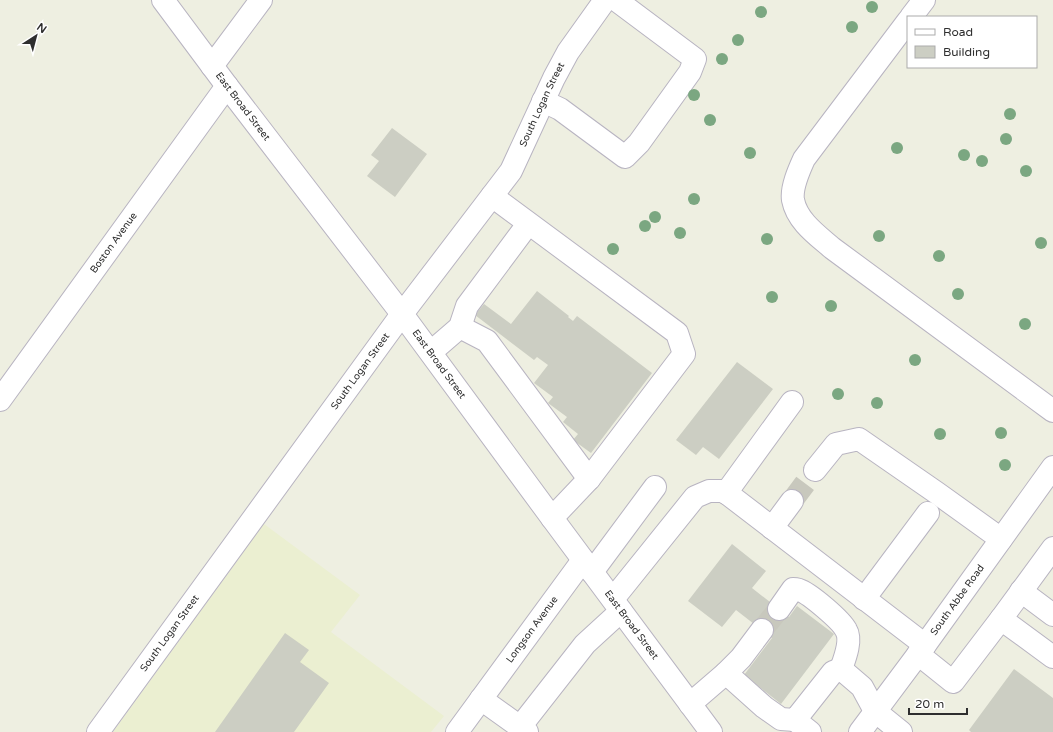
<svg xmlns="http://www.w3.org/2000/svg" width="1053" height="732" viewBox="0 0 1053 732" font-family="'Varela Round',sans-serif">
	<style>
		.education { fill: #ebefd1 }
		.building { fill: #cccec3 }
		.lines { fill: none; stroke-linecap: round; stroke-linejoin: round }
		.minor-tunnel { stroke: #c8c8bd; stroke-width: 22; stroke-dasharray: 22 11; stroke-linecap: butt }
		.minor-casing { stroke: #b8b4c1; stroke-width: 24 }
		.minor { stroke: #fff; stroke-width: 22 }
		.tree { fill: #7ba781 }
		.labels { text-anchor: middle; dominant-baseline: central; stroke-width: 4; stroke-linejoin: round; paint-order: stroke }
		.street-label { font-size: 10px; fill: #2e2e2e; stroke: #fff }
	</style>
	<rect width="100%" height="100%" fill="#eeefe1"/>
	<!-- education -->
	<path class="education" d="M264,524L360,595L331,632L444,716L431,732H113Z"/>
	<!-- building -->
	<path class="building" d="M392,128L427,154L395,197L367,176L379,161L371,155Z
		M537,291L569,316L568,317L573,321L577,316L652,373L591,453L573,440L578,434L563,422L567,417L548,403L553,397L534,383L548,365L537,357L534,360L475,315L484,304L511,324Z
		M737,362L773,389L719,459L703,447L696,455L676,440Z
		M732,544L766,571L752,588L789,617L797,606L834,634L781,704L744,675L772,638L736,610L722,627L688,601Z
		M285,633L309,650L300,662L329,683L294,732H215Z
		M1014,669L1053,698V732H971L969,730Z"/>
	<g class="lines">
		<!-- minor-tunnel -->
		<path class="minor-tunnel" d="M792,501L815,470
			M762,630L779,609"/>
		<defs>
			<g id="minor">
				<path id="s1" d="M163,0L227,86L402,314L552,518L711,732"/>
				<path d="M911,17L924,0"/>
				<path d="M908,21L804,159C799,170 791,188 793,200C797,221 817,235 832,248L1053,411"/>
				<path d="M212,66L261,0"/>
				<path d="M543,101L560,109L625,157L639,143L690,72L695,59L616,0"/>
				<path d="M492,196L677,333L684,354L589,479L552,518"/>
				<path d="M460,327L487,341L589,479"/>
				<path d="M431,352L460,327L467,306L528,224"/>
				<path id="s2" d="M0,400L227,86"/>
				<path d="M815,470L836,444L859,439L937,493L1001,539"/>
				<path d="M726,493L792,402"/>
				<path d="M772,528L792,501"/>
				<path d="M592,572L655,487"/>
				<path d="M1021,591L1053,615"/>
				<path d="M613,599L695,497L709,491H724L925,645"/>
				<path d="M864,599L928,513"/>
				<path d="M779,609L793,589C794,589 798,589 799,590C809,593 841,620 846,630C852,640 845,658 841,669"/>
				<path d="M1001,619L1053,548"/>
				<path d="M918,654L953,682L1001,619L1053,657"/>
				<path d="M726,673L741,658L762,630"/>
				<path d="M481,699L527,732"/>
				<path d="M690,704L726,673L764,707L781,719L795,720L833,672L841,669L862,687L875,711L901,732"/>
				<path d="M795,720L810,732"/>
				<path d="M520,727L585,644L621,611"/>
				<path id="s3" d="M98,732L402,314L511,171L554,78L568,52L605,0"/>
				<path id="s4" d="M457,732L583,560"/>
				<path id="s5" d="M860,732L925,645L1053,467"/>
			</g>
		</defs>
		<!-- minor casing -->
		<use href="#minor" class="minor-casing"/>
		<!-- minor -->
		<use href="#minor" class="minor"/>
	</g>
	<!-- trees -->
	<g class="tree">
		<circle cx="872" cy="7" r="6"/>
		<circle cx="761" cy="12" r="6"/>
		<circle cx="852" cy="27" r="6"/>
		<circle cx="738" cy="40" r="6"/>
		<circle cx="722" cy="59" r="6"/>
		<circle cx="694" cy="95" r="6"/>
		<circle cx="1010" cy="114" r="6"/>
		<circle cx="710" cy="120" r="6"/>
		<circle cx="1006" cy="139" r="6"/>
		<circle cx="897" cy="148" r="6"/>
		<circle cx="750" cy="153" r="6"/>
		<circle cx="964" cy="155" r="6"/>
		<circle cx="982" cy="161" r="6"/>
		<circle cx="1026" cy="171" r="6"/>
		<circle cx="694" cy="199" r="6"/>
		<circle cx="655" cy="217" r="6"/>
		<circle cx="645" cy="226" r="6"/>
		<circle cx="680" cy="233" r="6"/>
		<circle cx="879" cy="236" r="6"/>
		<circle cx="767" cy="239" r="6"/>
		<circle cx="1041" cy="243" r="6"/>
		<circle cx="613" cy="249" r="6"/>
		<circle cx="939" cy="256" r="6"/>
		<circle cx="958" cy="294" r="6"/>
		<circle cx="772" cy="297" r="6"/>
		<circle cx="831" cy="306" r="6"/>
		<circle cx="1025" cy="324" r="6"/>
		<circle cx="915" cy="360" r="6"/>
		<circle cx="838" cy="394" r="6"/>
		<circle cx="877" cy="403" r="6"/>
		<circle cx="1001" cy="433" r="6"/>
		<circle cx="940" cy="434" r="6"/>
		<circle cx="1005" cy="465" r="6"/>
	</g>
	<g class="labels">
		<!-- street labels -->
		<g class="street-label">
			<text stroke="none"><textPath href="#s3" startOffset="770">South Logan Street</textPath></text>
			<text stroke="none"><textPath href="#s1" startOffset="133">East Broad Street</textPath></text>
			<text stroke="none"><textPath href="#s2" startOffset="194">Boston Avenue</textPath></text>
			<text stroke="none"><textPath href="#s1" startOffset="457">East Broad Street</textPath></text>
			<text stroke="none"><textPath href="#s3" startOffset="446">South Logan Street</textPath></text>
			<text stroke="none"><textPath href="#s5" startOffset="164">South Abbe Road</textPath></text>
			<text stroke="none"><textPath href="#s1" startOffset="781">East Broad Street</textPath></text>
			<text stroke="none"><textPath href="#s4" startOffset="127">Longson Avenue</textPath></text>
			<text stroke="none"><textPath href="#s3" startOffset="122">South Logan Street</textPath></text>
		</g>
	</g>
	<!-- legend -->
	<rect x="907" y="16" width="130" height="52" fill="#ffffff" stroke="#ababab"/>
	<rect x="915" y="29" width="20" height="6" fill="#ffffff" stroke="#ababab"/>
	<text x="943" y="36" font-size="12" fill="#2e2e2e">Road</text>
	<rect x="915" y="46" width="20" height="12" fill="#cccec3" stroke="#ababab"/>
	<text x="943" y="56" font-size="12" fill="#2e2e2e">Building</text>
	<!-- north arrow -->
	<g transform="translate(36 36) rotate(36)" stroke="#ffffff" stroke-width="3" paint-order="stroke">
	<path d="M0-3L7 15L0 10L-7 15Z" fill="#2e2e2e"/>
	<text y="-6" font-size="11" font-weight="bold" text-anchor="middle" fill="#2e2e2e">N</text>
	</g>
	<!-- scale -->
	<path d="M909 708v6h58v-6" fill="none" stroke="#2e2e2e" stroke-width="2"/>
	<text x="915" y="708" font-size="12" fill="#2e2e2e" stroke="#ffffff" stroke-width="3" paint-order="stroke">20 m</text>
</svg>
